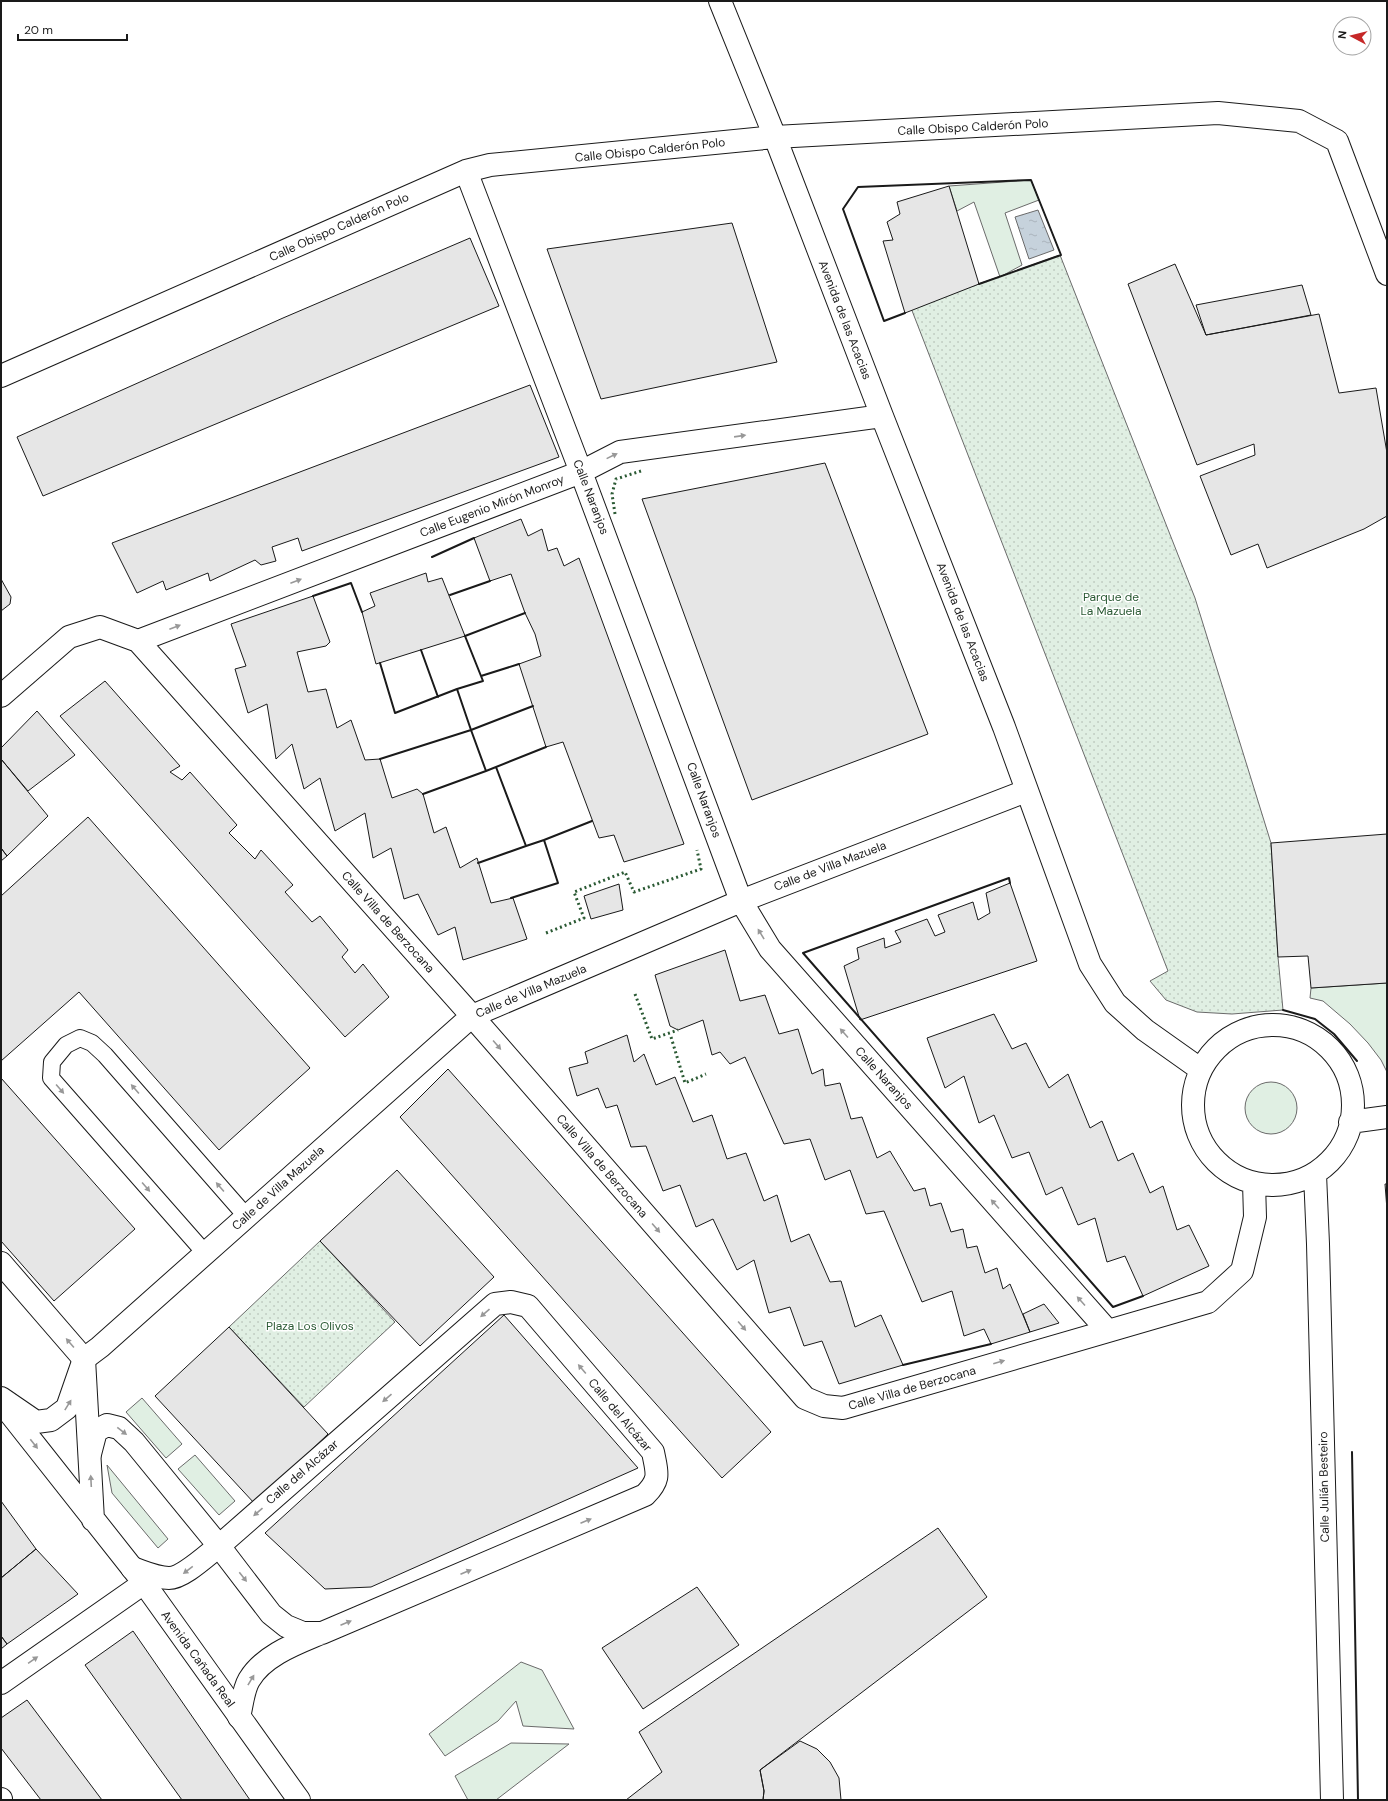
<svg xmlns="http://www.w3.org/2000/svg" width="1388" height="1801" viewBox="0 0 1388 1801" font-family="'DM Sans',sans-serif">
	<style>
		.grass { fill: #e0efe3; stroke: #6a6a6a }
		.park { fill: url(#park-dots); stroke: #6a6a6a }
		.water { fill: url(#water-ripples); stroke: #6a6a6a }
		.building { fill: #e6e6e6; stroke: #1a1a1a }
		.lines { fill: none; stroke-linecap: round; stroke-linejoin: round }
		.lane-casing { stroke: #1a1a1a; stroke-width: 18 }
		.street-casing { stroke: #1a1a1a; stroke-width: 24 }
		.secondary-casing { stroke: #1a1a1a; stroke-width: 24 }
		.lane { stroke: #fff; stroke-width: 16 }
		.street { stroke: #fff; stroke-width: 22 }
		.secondary { stroke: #fff; stroke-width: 22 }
		.hedge { stroke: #2b5a34; stroke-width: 3; stroke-dasharray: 2 3; stroke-linecap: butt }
		.wall { stroke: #1a1a1a; stroke-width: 2 }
		.oneway { fill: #989898 }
		.labels { text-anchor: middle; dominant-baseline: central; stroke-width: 3; stroke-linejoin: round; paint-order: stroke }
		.street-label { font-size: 12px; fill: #1a1a1a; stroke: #fff }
		.park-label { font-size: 12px; fill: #2b5a34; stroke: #fff }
	</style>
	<defs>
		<pattern id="park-dots" width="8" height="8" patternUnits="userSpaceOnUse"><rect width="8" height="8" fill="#e0efe3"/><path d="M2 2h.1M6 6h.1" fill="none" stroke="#c0ccc2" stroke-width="1.8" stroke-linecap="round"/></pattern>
		<pattern id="water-ripples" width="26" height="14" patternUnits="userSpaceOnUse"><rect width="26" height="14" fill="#c6d2dc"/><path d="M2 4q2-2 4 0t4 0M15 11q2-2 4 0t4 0" fill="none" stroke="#aab4bc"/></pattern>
	</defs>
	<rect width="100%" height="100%" fill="#fff"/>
	<!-- grass -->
	<path class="grass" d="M1031,180L1039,200L1005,213L1022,265L1000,277L974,202L957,211L949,186Z
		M1387,983V1072L1381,1060L1368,1043L1350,1024L1323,1001L1310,998L1311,988Z
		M1245 1108a26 26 0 1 1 52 0a26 26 0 1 1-52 0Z
		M142,1398L182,1444L166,1458L126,1412Z
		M195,1455L235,1501L219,1515L178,1469Z
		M107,1465L168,1539L158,1548L112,1493Z
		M521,1662L542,1670L574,1729L523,1726L516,1701L498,1721L445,1756L429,1734Z
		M511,1743L569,1744L496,1800H468L455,1776Z"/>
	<!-- park -->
	<path class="park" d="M1060,255L1195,598L1271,843L1278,957L1283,1010L1232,1014L1197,1012L1166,1000L1150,981L1168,971L911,308Z
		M320,1241L395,1322L304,1407L229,1327Z"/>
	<!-- water -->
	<path class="water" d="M1038,210L1054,250L1029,259L1015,217Z"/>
	<!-- building -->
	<path class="building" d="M949,186L979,284L905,313L883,241L893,240L887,222L900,214L897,202Z
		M732,223L777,362L601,399L547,249Z
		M470,238L499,306L43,496L17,437L283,318Z
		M1175,264L1206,335L1319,314L1339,393L1376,388L1387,453V516L1364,529L1267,568L1258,544L1231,555L1200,476L1255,455L1254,444L1197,465L1128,284Z
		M1302,285L1311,315L1206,335L1196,305Z
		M530,385L559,457L302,551L298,538L272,547L276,561L261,565L255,560L210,581L208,573L166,590L163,581L137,593L112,543Z
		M825,463L928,734L752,800L642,499Z
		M521,519L528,536L542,529L548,551L557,548L564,566L579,558L684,844L624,862L614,835L599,838L563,742L546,747L519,664L541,656L535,634L525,613L511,574L490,581L474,538Z
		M426,573L428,582L442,578L465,636L376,664L362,612L375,606L370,593Z
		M1,579L11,597L10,604L1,611Z
		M313,596L330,642L326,646L297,652L308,692L326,689L337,728L351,720L365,760L380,759L392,798L417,789L423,794L434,833L446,827L460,868L477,858L491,903L513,898L527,939L463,960L455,927L438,935L418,894L404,899L391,848L373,858L365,813L335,831L320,778L304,789L292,744L276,759L267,704L248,713L235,669L246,666L231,624Z
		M105,681L180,766L170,772L182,780L190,772L237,825L229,833L255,859L261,850L293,885L285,892L312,922L320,916L348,950L342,957L355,973L363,964L389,997L345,1037L60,716Z
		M37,711L75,755L28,791L1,759V748Z
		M1,759L48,816L7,856L1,848Z
		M88,817L310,1068L219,1150L79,992L1,1061V896Z
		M1387,834V983L1311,988L1308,956L1278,957L1271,843Z
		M1,848L7,856L1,861Z
		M1010,883L1037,961L860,1020L844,966L859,959L857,948L884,938L885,948L901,942L895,931L927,919L935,936L945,932L938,915L973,902L978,920L990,913L986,893Z
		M619,884L623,910L591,919L584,896Z
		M725,950L740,1001L765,995L779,1034L798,1029L812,1074L823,1069L825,1086L840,1083L851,1119L862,1117L877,1158L890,1151L914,1191L925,1188L930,1206L941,1203L951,1232L963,1229L967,1248L977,1246L985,1273L997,1268L1003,1289L1010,1284L1030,1332L991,1344L984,1329L964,1336L952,1291L922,1302L884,1211L866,1214L850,1170L825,1180L810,1139L784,1144L745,1057L730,1064L720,1052L712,1055L703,1020L678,1030L670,1026L655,975Z
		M994,1014L1012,1049L1026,1043L1049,1088L1068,1074L1090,1128L1102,1121L1118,1161L1133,1153L1150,1193L1163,1186L1177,1230L1189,1225L1209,1266L1143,1296L1125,1256L1107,1262L1095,1218L1078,1225L1062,1187L1046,1195L1029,1152L1012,1158L994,1115L979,1123L964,1076L945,1088L927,1038Z
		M627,1035L634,1062L644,1054L656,1085L675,1077L693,1122L712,1115L727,1159L746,1153L764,1201L777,1195L791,1242L809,1234L830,1282L841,1281L855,1327L881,1315L903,1365L839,1384L822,1341L804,1346L790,1307L769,1313L754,1260L737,1270L713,1219L696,1227L680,1185L663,1191L646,1146L631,1147L617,1105L606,1108L598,1088L577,1096L569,1068L588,1063L585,1052Z
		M448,1069L771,1432L722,1478L400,1117Z
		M1,1078L135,1229L54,1301L1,1241Z
		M397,1170L494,1277L420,1346L320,1241Z
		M1385,1184H1387V1210Z
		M1044,1304L1059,1323L1030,1332L1023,1314Z
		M504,1315L638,1468L371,1587L325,1589L265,1533Z
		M229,1327L328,1434L255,1504L155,1396Z
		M1,1501L36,1549L1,1578Z
		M938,1528L987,1597L760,1770L764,1791L763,1800H626L662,1772L639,1732Z
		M36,1549L78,1594L7,1644L1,1636V1578Z
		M697,1587L739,1645L643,1709L602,1648Z
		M133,1631L250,1800H182L85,1665Z
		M1,1636L7,1644L1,1649Z
		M27,1700L102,1800H41L1,1748V1718Z
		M800,1741L817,1749L830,1762L839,1778L841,1800H763L764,1791L760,1770Z"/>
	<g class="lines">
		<defs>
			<path id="lane" d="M205,1253L51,1078L52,1062L66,1045L80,1038L92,1043L105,1055L246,1216"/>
			<path id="street" d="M720,1L775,137L882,416L1004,727L1090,964L1115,1003L1145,1030L1200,1069
				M466,171L581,472L741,901L770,949L1107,1330
				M1,376L466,171L490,165L775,137L1218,113L1299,121L1337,141L1387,274
				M138,641L581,472L620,452L882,416
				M1,696L69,637L100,627L138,641L472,1016L805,1398L824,1406L843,1408L1208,1302L1242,1271L1255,1217L1254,1183
				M1193 1105a80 80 0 1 1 160 0a80 80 0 1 1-160 0Z
				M1350,1122L1387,1117
				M1315,1174L1318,1244L1332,1800
				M1,1398L36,1422L51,1420L67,1408L84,1359L100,1347L472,1016L741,901L1026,791
				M90,1454L96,1431L107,1425L119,1428L134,1442L219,1546L271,1614L286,1626L303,1633H322L645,1495C661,1479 657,1473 653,1452L528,1306L511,1302L495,1304L219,1546C207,1555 183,1578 169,1578C156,1578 144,1572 132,1568
				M1,1683L144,1583
				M239,1717C242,1706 243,1690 249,1680C263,1656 295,1644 319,1634
				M1,1799V1800"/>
			<path id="secondary" d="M1,1263L84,1359L93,1520
				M1,1402L144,1583L299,1800"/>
		</defs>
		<!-- lane casing -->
		<use href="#lane" class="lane-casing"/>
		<!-- street casing -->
		<use href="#street" class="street-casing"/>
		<!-- secondary casing -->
		<use href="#secondary" class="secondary-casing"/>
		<!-- lane -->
		<use href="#lane" class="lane"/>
		<!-- street -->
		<use href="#street" class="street"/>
		<!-- secondary -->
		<use href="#secondary" class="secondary"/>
		<!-- hedge -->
		<path class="hedge" d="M615,514L612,494L616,479L641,471
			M546,933L584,918L574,892L625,872L634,892L701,869L697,850
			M635,994L652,1039L678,1030
			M671,1037L685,1083L706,1074"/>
		<!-- wall -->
		<path class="wall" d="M905,313L884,321L843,209L858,187L1031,180L1061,255L979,284
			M432,557L474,538
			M450,595L490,581
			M313,596L351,583L362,612
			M421,650L438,697
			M380,663L395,713L457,689L471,730L380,759
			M481,676L519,664
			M457,689L483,681L465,636L525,613
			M486,771L546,747
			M423,794L486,771L471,730L533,706
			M526,846L544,840
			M478,863L526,846L496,767
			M1010,883L1009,878L803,953L1113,1307L1143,1296
			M511,898L558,883L544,840L592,821
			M1283,1010L1315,1019L1334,1034L1357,1061
			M903,1365L991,1344
			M1352,1452L1358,1800"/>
	</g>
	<!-- one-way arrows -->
	<defs><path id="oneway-solid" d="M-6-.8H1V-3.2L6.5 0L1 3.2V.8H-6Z"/></defs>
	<g class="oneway">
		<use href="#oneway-solid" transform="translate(740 436) rotate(-8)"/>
		<use href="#oneway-solid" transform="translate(612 456) rotate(-26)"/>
		<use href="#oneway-solid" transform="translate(296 581) rotate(-21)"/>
		<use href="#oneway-solid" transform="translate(175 627) rotate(-21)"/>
		<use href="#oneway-solid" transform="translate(761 934) rotate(-121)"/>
		<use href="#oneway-solid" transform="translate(844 1033) rotate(-132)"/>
		<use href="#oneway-solid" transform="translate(497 1045) rotate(49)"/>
		<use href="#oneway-solid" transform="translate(60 1089) rotate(49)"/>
		<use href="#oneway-solid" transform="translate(135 1089) rotate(-131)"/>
		<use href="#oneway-solid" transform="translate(146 1187) rotate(49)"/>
		<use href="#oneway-solid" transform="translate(220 1187) rotate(-131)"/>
		<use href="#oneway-solid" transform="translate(995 1204) rotate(-132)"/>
		<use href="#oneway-solid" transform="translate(656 1228) rotate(49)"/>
		<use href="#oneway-solid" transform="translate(1081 1301) rotate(-132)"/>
		<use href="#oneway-solid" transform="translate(485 1313) rotate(139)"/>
		<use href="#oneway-solid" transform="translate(742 1326) rotate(49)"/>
		<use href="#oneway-solid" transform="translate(70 1343) rotate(-131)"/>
		<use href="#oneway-solid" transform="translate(999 1362) rotate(-16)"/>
		<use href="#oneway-solid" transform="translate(582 1369) rotate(-130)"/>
		<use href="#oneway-solid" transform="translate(387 1398) rotate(139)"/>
		<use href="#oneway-solid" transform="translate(68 1405) rotate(-58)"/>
		<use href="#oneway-solid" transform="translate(122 1431) rotate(38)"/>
		<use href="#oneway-solid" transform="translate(34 1444) rotate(52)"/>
		<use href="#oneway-solid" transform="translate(91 1481) rotate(-93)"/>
		<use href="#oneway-solid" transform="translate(258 1512) rotate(139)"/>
		<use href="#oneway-solid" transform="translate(586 1521) rotate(-23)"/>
		<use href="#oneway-solid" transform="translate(188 1570) rotate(143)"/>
		<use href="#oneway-solid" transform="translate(466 1572) rotate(-23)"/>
		<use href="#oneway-solid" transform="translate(243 1577) rotate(52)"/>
		<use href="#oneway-solid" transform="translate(346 1623) rotate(-23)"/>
		<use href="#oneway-solid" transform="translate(33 1660) rotate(-35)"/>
		<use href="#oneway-solid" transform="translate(251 1680) rotate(-59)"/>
	</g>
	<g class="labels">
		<!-- street labels -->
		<g class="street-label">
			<text transform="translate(973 127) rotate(-3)">Calle Obispo Calderón Polo</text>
			<text transform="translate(650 150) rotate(-6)">Calle Obispo Calderón Polo</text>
			<text transform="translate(339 227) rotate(-24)">Calle Obispo Calderón Polo</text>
			<text transform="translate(845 320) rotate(69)">Avenida de las Acacias</text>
			<text transform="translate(591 497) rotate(69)">Calle Naranjos</text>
			<text transform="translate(492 506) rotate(-21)">Calle Eugenio Mirón Monroy</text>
			<text transform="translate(963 622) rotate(69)">Avenida de las Acacias</text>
			<text transform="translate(704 800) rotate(70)">Calle Naranjos</text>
			<text transform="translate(830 866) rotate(-21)">Calle de Villa Mazuela</text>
			<text transform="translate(388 922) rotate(48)">Calle Villa de Berzocana</text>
			<text transform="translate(531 991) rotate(-23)">Calle de Villa Mazuela</text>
			<text transform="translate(884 1078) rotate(48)">Calle Naranjos</text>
			<text transform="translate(602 1166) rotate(49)">Calle Villa de Berzocana</text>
			<text transform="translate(278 1188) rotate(-42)">Calle de Villa Mazuela</text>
			<text transform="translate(912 1388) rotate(-16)">Calle Villa de Berzocana</text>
			<text transform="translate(620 1415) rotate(50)">Calle del Alcázar</text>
			<text transform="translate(302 1472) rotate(-41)">Calle del Alcázar</text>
			<text transform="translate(1324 1487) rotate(-91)">Calle Julián Besteiro</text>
			<text transform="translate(198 1659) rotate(54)">Avenida Cañada Real</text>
		</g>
		<!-- park labels -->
		<g class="park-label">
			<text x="1111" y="597">Parque de<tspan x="1111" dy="14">La Mazuela</tspan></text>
			<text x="310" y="1326">Plaza Los Olivos</text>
		</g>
	</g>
	<!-- border -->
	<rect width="1388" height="1801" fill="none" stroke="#1a1a1a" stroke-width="4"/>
	<!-- north arrow -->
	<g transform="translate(1352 36) rotate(277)"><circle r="19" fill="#ffffff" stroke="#a3a3a3"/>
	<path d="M0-3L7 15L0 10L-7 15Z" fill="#c62828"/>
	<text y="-6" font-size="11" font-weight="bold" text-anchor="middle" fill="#1a1a1a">N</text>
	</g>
	<!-- scale -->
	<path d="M18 34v6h109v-6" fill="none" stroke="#1a1a1a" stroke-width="2"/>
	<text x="24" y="34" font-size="12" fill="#1a1a1a" stroke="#ffffff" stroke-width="3" paint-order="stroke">20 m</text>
</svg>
